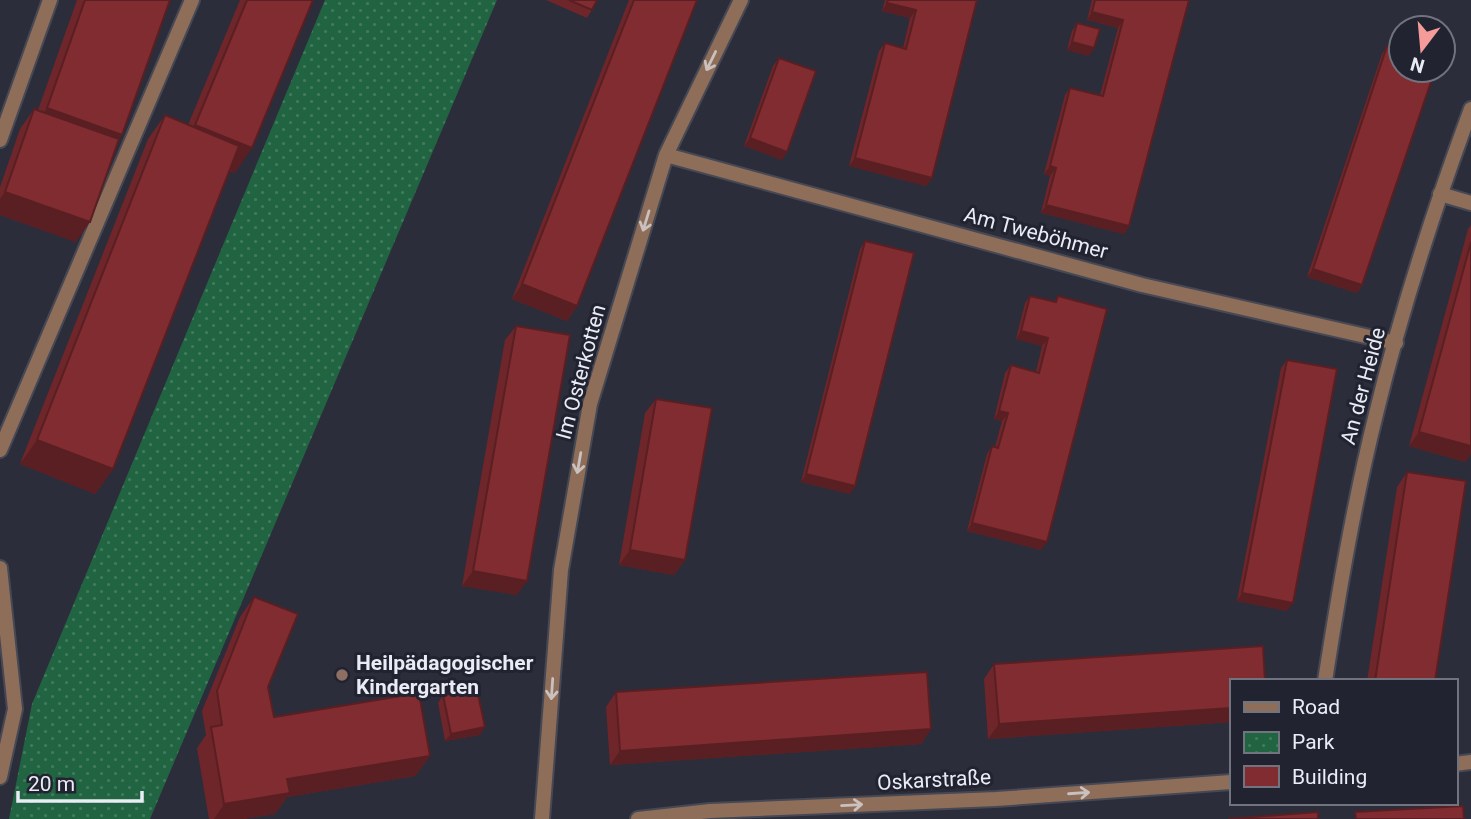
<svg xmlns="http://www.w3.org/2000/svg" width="1471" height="819" viewBox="0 0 1471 819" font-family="Roboto,sans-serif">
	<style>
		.park { fill: url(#park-dots) }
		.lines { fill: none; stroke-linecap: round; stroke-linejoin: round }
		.lane-casing { stroke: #464854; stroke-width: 18 }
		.street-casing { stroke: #464854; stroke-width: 18 }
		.lane { stroke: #8e6d59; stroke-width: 14 }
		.street { stroke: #8e6d59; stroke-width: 14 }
		.wall { fill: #6e262a }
		.shaded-wall { fill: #5a1f22 }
		.building { fill: #802c31; stroke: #5a1f22; stroke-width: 2 }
		.oneway { stroke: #cac0be }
		.education-dot { fill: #8d6e63; stroke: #212330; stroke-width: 2.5 }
		.labels { text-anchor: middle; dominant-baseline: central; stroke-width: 6; stroke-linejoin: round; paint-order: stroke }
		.street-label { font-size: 21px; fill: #eaecf5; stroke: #212330 }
		.poi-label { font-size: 21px; font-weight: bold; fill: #eaecf5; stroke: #212330; text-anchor: start }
	</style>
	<defs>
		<pattern id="park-dots" width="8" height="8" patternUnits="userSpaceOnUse" patternTransform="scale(1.75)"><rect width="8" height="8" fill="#216441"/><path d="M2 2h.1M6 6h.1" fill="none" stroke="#417a5d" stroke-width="1.8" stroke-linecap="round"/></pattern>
	</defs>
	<rect width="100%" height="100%" fill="#2b2d3a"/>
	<!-- park -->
	<path class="park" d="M325,0H497L150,819H9L32,704Z"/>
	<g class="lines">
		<defs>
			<path id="lane" d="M0,140L50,0
				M1440,194L1471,203
				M0,450L192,0
				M0,568L15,709L0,777"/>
			<path id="street" d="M666,155L1142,285L1396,343
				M1325,681C1339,591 1354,502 1376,414C1401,311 1434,209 1471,109
				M1455,764L1471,762
				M542,819L561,570L590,404L666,155L741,0
				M638,819L710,811L996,799L1231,782"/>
		</defs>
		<!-- lane casing -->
		<use href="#lane" class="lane-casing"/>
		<!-- street casing -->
		<use href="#street" class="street-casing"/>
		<!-- lane -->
		<use href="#lane" class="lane"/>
		<!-- street -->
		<use href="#street" class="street"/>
	</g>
	<!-- wall -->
	<path class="wall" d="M77,0H170L119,139L76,242L0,215V187L20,129L34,109L38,110Z
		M240,0H313L235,173L229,171L113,469L95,494L20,464L148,139L165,115L188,125Z
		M546,0H597L592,10L587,18Z
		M629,0H697L577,306L567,321L512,299Z
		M885,0H977L932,178L926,186L849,166L879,51L885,43L903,48L910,18L882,11Z
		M1092,0H1189L1129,226L1124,234L1041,213L1050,176L1044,174L1065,95L1070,88L1100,95L1118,28L1087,20Z
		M1077,23L1089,56L1067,50L1072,31Z
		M1387,46L1362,285L1357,293L1307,277L1382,54Z
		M779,58L787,152L782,160L744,146L773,66Z
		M1471,225V454L1465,462L1409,446L1468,229Z
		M865,241L855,486L850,494L801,482L860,249Z
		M1030,296L1054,302L1058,296L1041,550L967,531L987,454L992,446L995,447L1002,421L994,419L1005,373L1011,365L1036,372L1042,346L1016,339L1025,303Z
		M516,326L517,595L462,586L505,340Z
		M1287,360V611L1237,601L1281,368Z
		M656,399L685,560L674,575L619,565L645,413Z
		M1407,472L1435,681H1367L1397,487Z
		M254,597L274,717L430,756L415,776L287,797L275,814L243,819H209L197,748L206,735L202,711L240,617Z
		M994,664L1231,681V722L988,739L984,679Z
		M616,692L931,729L921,744L610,765L606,707Z
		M443,695L480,735L445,741L438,703Z"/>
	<!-- shaded-wall -->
	<path class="shaded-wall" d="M887,3L916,10L910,18L882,11Z
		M1092,12L1123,20L1118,28L1087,20Z
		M1072,42L1094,48L1089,56L1067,50Z
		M47,108L122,135L105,159L29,133Z
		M195,125L252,148L235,173L178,150Z
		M750,138L787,152L782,160L744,146Z
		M855,158L932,178L926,186L849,166Z
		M1050,166L1056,168L1050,176L1044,174Z
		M5,192L90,222L76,242L0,215V199Z
		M1046,205L1129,226L1124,234L1041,213Z
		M1313,269L1362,285L1357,293L1307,277Z
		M522,284L577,306L567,321L512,299Z
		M1021,331L1048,338L1042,346L1016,339Z
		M999,411L1008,413L1002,421L994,419Z
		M1419,432L1471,446V454L1465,462L1409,446Z
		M37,440L113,469L95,494L20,464Z
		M806,474L855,486L850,494L801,482Z
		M972,523L1047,542L1041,550L967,531Z
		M630,550L685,560L674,575L619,565Z
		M473,571L527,581L517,595L462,586Z
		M1242,593L1293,603L1287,611L1237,601Z
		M1231,708V722L988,739L999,724Z
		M485,727L480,735L445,741L451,734Z
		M931,729L921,744L610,765L620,751Z
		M430,756L415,776L287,797L275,814L243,819H214L224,804L287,779Z"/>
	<!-- building -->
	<path class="building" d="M85,0H170L122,135L47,108Z
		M247,0H313L252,148L195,125Z
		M569,0H597L592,10Z
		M634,0H697L577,306L522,284Z
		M888,0H977L932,178L855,158L885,43L906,49L916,10L887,3Z
		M1095,0H1189L1129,226L1046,205L1056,168L1050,166L1070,88L1103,96L1123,20L1092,12Z
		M1077,23L1100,29L1094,48L1072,42Z
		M1387,46L1401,50V70H1435L1362,285L1313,269Z
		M779,58L816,71L787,152L750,138Z
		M34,109L119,139L90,222L5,192Z
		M165,115L239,146L113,469L37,440Z
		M865,241L914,253L855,486L806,474Z
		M1471,242V446L1419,432Z
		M1030,296L1056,302L1058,296L1107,309L1047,542L972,523L992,446L998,448L1008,413L999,411L1011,365L1039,373L1048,338L1021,331Z
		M516,326L570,335L527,581L473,571Z
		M1287,360L1337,369L1293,603L1242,593Z
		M656,399L712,408L685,560L630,550Z
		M1407,472L1466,481L1435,681H1375Z
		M254,597L298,614L268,687L274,717L419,693L430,756L287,779L290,793L224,804L211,727L222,725L217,691Z
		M1263,646L1265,681H1231V708L999,724L994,664Z
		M927,672L931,729L620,751L616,692Z
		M477,689L485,727L451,734L443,695Z
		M1463,806L1464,819H1356L1355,812Z
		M1318,812V819H1228Z"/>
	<!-- one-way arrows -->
	<defs><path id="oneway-shaft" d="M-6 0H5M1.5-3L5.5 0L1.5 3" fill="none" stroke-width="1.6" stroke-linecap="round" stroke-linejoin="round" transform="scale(1.75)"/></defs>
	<g class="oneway">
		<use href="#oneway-shaft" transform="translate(711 61) rotate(116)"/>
		<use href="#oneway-shaft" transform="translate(646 221) rotate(107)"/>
		<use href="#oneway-shaft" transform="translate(579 463) rotate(100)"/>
		<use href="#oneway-shaft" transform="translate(552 689) rotate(94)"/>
		<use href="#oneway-shaft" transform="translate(1079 793) rotate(-4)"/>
		<use href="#oneway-shaft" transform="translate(852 805) rotate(-3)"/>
	</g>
	<!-- markers -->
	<circle class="education-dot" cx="342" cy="675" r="7"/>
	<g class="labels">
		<!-- street labels -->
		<g class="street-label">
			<text transform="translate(1036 233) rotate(15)">Am Tweböhmer</text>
			<text transform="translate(581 372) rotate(-75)">Im Osterkotten</text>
			<text transform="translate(1363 386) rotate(-75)">An der Heide</text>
			<text transform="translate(934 780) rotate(-3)">Oskarstraße</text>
		</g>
		<!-- poi labels -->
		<g class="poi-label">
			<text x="356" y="663">Heilpädagogischer<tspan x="356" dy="24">Kindergarten</tspan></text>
		</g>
	</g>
	<!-- legend -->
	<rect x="1230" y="679" width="228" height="126" fill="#212330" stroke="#71737f" stroke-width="2"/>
	<rect x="1244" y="702" width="35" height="10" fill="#8e6d59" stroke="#71737f" stroke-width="2"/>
	<text x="1292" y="714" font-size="21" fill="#eaecf5">Road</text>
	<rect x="1244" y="732" width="35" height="21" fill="url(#park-dots)" stroke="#71737f" stroke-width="2"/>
	<text x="1292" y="749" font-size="21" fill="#eaecf5">Park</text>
	<rect x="1244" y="766" width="35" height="21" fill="#802c31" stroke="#71737f" stroke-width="2"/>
	<text x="1292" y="784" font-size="21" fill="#eaecf5">Building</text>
	<!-- north arrow -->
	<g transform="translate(1422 49) rotate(196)"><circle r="33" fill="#212330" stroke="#71737f" stroke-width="2"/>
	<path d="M0-5L12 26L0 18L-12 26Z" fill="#f59b9a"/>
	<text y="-10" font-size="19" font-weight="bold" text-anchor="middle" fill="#eaecf5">N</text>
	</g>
	<!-- scale -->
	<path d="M18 791v10h124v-10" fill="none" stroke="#eaecf5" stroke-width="3.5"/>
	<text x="28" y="791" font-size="21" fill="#eaecf5" stroke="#212330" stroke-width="5" paint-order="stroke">20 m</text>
</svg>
